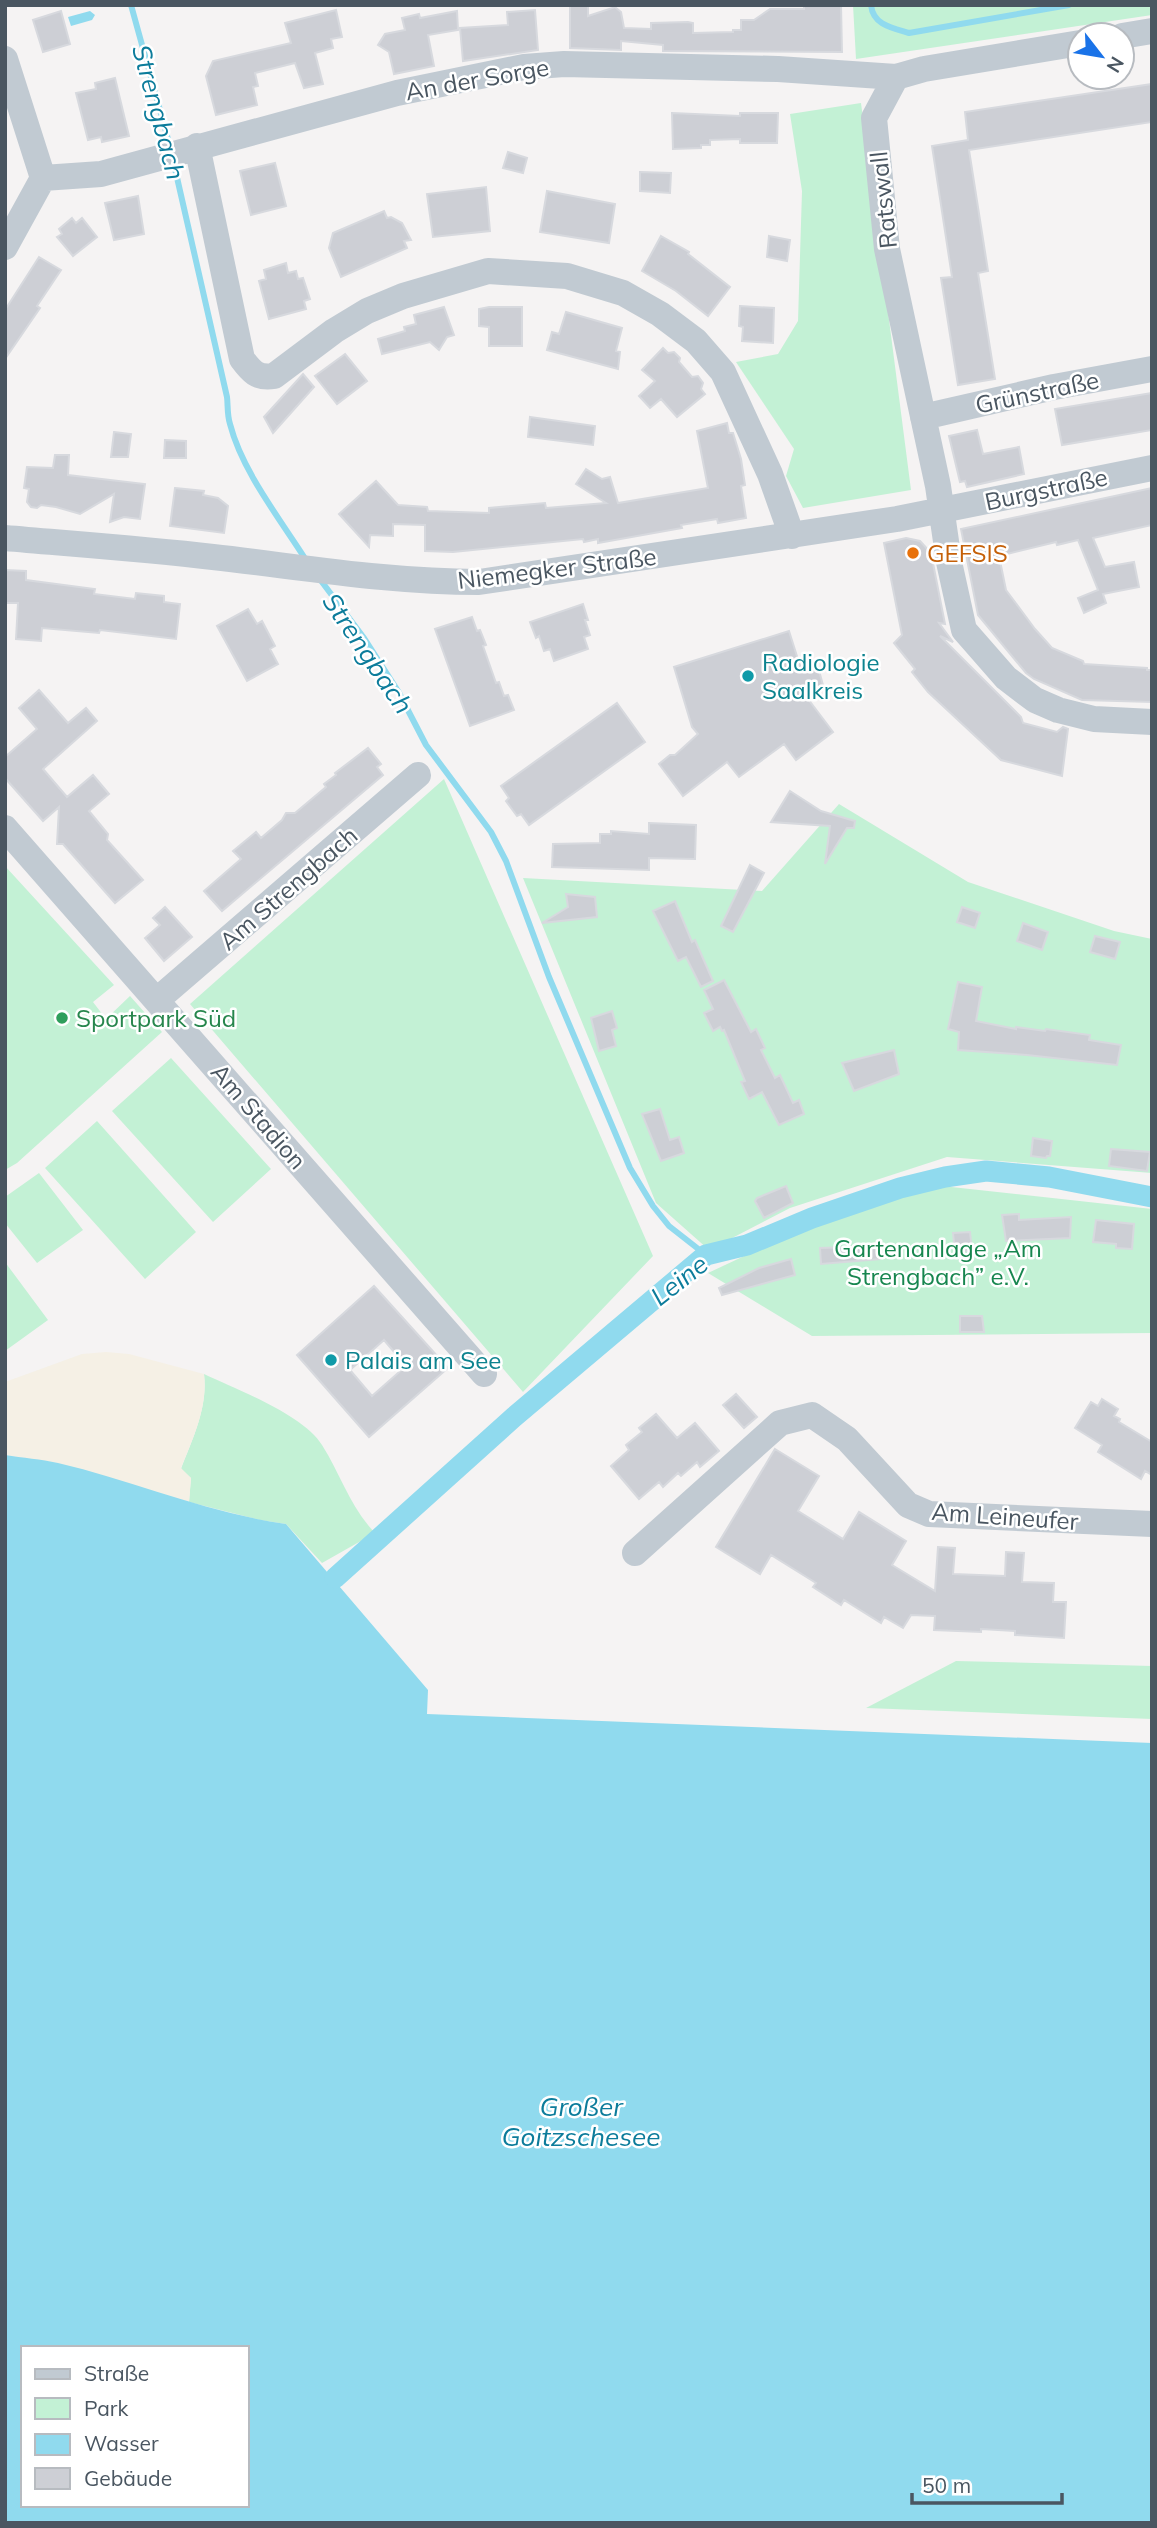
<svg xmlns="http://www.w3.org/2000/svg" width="1157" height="2528" viewBox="0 0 1157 2528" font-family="Mulish,sans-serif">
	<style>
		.green { fill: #c3f1d5 }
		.sand { fill: #f5f0e5 }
		.water { fill: #90daee; fill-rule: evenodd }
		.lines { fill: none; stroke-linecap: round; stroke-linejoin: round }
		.stream { stroke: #90daee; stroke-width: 6 }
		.canal { stroke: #90daee; stroke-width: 21 }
		.building { fill: #cdcfd5; stroke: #d7d9de; stroke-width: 2; fill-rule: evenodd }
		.minor { stroke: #c1cad2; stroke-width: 26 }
		.food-dot { fill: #e8710a; stroke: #fff; stroke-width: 2.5 }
		.culture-dot { fill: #0f9aa8; stroke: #fff; stroke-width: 2.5 }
		.leisure-dot { fill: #2e9e5b; stroke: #fff; stroke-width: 2.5 }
		.labels { text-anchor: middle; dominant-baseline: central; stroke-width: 5; stroke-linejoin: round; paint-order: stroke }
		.street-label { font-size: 24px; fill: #4a5661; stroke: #fff }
		.food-label { font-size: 24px; fill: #c56008; stroke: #fff; text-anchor: start }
		.culture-label { font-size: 24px; fill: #0d838f; stroke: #fff; text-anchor: start }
		.leisure-label { font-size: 24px; fill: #27864d; stroke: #fff; text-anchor: start }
		.park-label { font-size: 24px; fill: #17864f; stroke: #fff }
		.water-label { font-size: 26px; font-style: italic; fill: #0c7c9b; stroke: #fff }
	</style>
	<rect width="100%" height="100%" fill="#f5f3f3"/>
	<!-- green -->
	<path class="green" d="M853,5H1152V15L856,59Z
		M861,103L911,490L803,508L786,476L794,449L736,362L778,354L798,321L802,191L790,114Z
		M444,779L653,1256L523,1392L190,1004Z
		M839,804L968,882L1114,931L1152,939V1173L947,1157L790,1208L709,1250L656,1203L523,878L762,891Z
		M5,866L114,985L93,1002L106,1019L130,996L162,1032L17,1163L5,1170Z
		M171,1058L271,1169L213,1222L112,1111Z
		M97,1121L196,1232L145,1279L45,1168Z
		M39,1173L83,1230L37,1263L5,1223V1197Z
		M933,1185L1152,1209V1333L812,1336L708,1273L793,1233Z
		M5,1262L48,1320L5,1351Z
		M204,1374C236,1389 304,1415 322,1445C341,1475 350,1507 375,1533L322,1563L286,1524L260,1520L189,1502L191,1478L181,1469C193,1438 208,1407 204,1374Z
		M956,1661L1152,1666V1719L866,1708Z"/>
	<!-- sand -->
	<path class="sand" d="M106,1352L129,1354L204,1374C208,1407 193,1438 181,1468L191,1478L189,1502L57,1463L5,1455V1382L82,1354Z"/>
	<!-- water -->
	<path class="water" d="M90,11L95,15L92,20L71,26L68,17Z
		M5,1455C23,1458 41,1459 58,1463C135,1481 207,1513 286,1524L428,1690L427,1714L1152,1743V2523H5ZM23,2348H247V2505H23Z"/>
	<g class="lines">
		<!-- stream -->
		<path class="stream" d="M131,5L171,150
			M871,5C873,25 892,28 909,33L1069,5
			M173,160L227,397C228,405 227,415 230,424C242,471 280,519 306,560
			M319,578L364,638L398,691L426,745L491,832L506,861L549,977L630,1168L653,1206L669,1226L706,1255"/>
		<!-- canal -->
		<path class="canal" d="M335,1578L514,1417L706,1255L747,1245L812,1218L900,1188L945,1177L986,1171L1049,1177L1152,1197"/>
	</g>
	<!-- building -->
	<path class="building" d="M570,5H588V16L615,7L621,12L624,28L651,29V23L688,22L693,23V33L733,32V30H741V20H754L770,9H804V5H841L842,52L663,51V45L621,41V50L570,48Z
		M336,10L342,37L331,39L333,48L315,53L323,84L304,88L295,63L255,73L258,86L253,87L257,105L216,115L206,76L213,61L291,43L285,23Z
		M535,10L538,50L463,61L460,28L508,25L507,12Z
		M61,11L70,44L43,52L33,20Z
		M457,11L458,30L428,35L434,66L394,74L389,52L378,45L385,34L405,30L402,18L419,14L420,18Z
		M115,78L129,136L102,142L101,137L88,140L76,93L96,89L95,83Z
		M1152,84V122L969,150L988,271L978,273L995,379L958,385L941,278L952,277L932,146L968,140L965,112Z
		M672,113L740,116V113H778L777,143H740V139L710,140V145H701V148L673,149Z
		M508,152L527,158L523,173L503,168Z
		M275,163L286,206L251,215L240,171Z
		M640,172L671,173L670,193L640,191Z
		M486,187L490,231L433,237L427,194Z
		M547,191L615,204L609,243L540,232Z
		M138,196L144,234L114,240L105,203Z
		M384,211L387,218L391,217L402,223L411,240L404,241L407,248L341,277L329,248L333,233Z
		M72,218L76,223L82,218L97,237L73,256L57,237L62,234L59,229Z
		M661,236L689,252L688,254L730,287L708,316L676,291L642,271Z
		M769,236L790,240L787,261L767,257Z
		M39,257L61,270L37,306L40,308L5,359V310Z
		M286,263L288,273L296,271L298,279L303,278L310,299L304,301L306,309L269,319L259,281L266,279L264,270Z
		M740,306L774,308L773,343L742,341L743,327L739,326Z
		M444,307L454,335L447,337L439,350L430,342L382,354L378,339L405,331L404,327L416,324L414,315Z
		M489,307H522V346H489V327L479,326V309Z
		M566,312L622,328L616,351L620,352L618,369L547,350L552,332L559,334Z
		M663,348L668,353L674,352L680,358L679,362L692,377L698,376L703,383L701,389L705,394L677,417L661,399L650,408L639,396L655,381L642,370Z
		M345,354L367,381L337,404L315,376Z
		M303,374L314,387L273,433L264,417Z
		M1152,393V430L1062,445L1055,409Z
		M530,417L595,426L593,445L528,437Z
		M727,423L729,433H733L741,459L745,485L741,486L746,518L718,523L717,519L681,525L682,528L598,543V539L584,542L583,539L453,552L425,551V525L393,524V536L370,535L369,547L339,514L376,481L398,505L427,507L428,511L489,513V508L545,503L546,508L606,503L576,484L586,469L602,479L610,477L618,503L708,488L697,431Z
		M977,430L983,454L1019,447L1024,474L967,487L965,481L960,482L949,436Z
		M114,432L131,434L128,457H111Z
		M165,440L186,441V458H164Z
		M55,455H69L68,475L145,484L140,519L124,517L110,522L114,494L80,514L56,507L41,505L37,508L31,507L27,502L29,489L24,488L27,467L53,468Z
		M175,488L204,491L203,495L218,498L228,506L224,533L170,526Z
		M1152,488V525L1093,538L1105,567L1134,562L1139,587L1103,594L1106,603L1084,613L1078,598L1098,590L1078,540L1057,545L1056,542L999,556L1006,590L1035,629L1052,648L1083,661L1084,664L1147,668V670H1152V702L1082,700L1034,679L1026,673L978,615L961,529Z
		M906,538L920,541L931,553L945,624L939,623L953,642L940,636L1021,717L1023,723L1057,732L1063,727L1068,729L1062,776L1001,760L928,692L912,672L915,669L894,643L902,635L884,543Z
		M5,570L26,571V580L95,589L94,594L135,599L136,593L164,596V602L180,604L176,639L100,630L99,633L42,628L41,641L16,639L18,603H5Z
		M583,604L588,620H585L590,635L584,637L588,649L554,661L550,649L544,651L539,636L536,638L530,622Z
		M248,609L257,624L262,621L275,646L270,649L278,664L247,681L217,626Z
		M472,617L477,631L480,630L486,645L483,646L496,683L499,682L504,696L508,695L514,710L470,726L435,629Z
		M789,631L802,672L818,667L823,685L802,691L833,732L796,760L784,744L739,777L727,762L683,796L659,764L670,755H675L698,734L692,727L674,667Z
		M39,690L68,723L86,708L97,721L43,769L67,797L93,775L109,794L89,811L108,834L107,840L143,880L115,903L63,844H57L59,807L43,821L5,778V757L37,729L19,708Z
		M617,703L645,742L529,825L521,814L517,816L506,801L509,798L501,786Z
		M368,748L381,764L377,767L383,775L222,911L204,891L241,859L233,851L256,832L261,838L282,820L286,813H295L326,787L324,784L336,775L335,773Z
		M790,791L821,811L855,821L854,828H847L825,864L830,826L771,822Z
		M649,823L696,825L695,859L649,858V870L552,867L553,844L600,843V834H611V831L649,834Z
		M750,865L764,873L733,932L721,926Z
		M566,894L595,897L597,917L542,923L568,907Z
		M675,901L692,942L695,940L713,981L701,987L686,957L678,961L653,911Z
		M165,907L192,937L164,961L145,938L160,925L153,918Z
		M962,907L980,913L975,928L957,922Z
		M1023,923L1048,932L1042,950L1017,941Z
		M1095,936L1120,942L1115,959L1090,952Z
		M724,980L751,1032L756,1029L765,1048L761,1050L775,1078L780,1075L793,1103L799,1100L804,1114L779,1125L762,1092L749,1099L741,1082L745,1081L724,1030L722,1031L720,1027L713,1031L704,1013L713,1009L704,990Z
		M958,982L982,987L976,1021L1016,1029V1027L1045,1031L1046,1029L1090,1035L1089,1040L1121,1045L1117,1065L1027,1055L958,1050L959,1032L948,1029Z
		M612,1011L617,1028L612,1030L616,1046L599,1051L591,1018Z
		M894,1050L899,1074L854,1091L842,1063Z
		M660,1109L670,1140L679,1137L684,1153L661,1161L642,1114Z
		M1033,1138L1052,1141L1050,1156H1047L1046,1158L1031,1156Z
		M1111,1149L1150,1152L1147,1171L1109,1166Z
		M786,1186L793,1203L764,1218L755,1201L757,1198Z
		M1019,1214V1220L1071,1217L1070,1238L1006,1241L1002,1215Z
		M1096,1220L1134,1224L1132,1249L1116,1248V1244L1093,1242Z
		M970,1232L972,1250L955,1252L953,1233Z
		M879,1246L880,1259L821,1264L820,1248Z
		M791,1259L795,1275L722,1295L719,1288L759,1268Z
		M374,1286L448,1368L369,1437L297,1355ZM384,1340L406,1366L372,1396L350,1370Z
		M960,1316H982L984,1332H960Z
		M736,1394L757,1417L744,1428L723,1405Z
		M1102,1399L1118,1409L1114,1416L1120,1419L1119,1422L1152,1442V1475L1145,1471L1141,1479L1098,1452L1102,1445L1075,1428L1091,1402L1098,1406Z
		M656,1414L677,1438L695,1423L719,1451L700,1467L697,1462L681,1476L678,1473L663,1487L659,1482L639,1499L611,1466L629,1450L626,1445L642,1432L639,1428Z
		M775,1449L819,1476L798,1511L843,1539L859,1512L906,1541L892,1565L935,1591L938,1547L955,1548L953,1574L1005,1576L1006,1552L1024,1553L1022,1582L1054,1583L1053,1602H1066L1064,1638L1015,1635V1631L981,1629V1632L934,1630L935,1616L911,1615L903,1628L884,1617L881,1623L844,1600L841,1605L813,1587L816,1583L771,1555L760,1574L716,1547Z"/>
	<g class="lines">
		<!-- minor -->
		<path class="minor" d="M1122,36L1152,31
			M1080,43L924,69L896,77L874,118L887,249L938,486L949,562L964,630L1006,678L1035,700L1058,710L1094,719L1152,722
			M5,59L43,178
			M197,146L242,359C251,371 257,379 274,376L334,331L367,311L403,296L488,271L567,276L623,293L660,314L696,341L723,372L770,474L792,536
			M43,178L101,174L397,93L524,67L564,64L778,69L896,77
			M5,247L43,178
			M923,417L1054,387L1152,369
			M5,538C74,544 144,549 213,557C302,567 389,582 479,582L897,519L1152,468
			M5,828L484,1374
			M157,1000L418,775
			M635,1553L780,1423L812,1415L847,1439L908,1505L929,1514L1152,1524"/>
	</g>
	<!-- markers -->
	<circle class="food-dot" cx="913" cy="553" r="7"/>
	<g class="culture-dot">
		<circle cx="748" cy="676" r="7"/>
		<circle cx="331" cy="1360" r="7"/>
	</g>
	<circle class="leisure-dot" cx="62" cy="1018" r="7"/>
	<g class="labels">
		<!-- street labels -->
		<g class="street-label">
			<text transform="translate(477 79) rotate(-10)">An der Sorge</text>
			<text transform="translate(883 200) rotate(-96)">Ratswall</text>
			<text transform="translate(1037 392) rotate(-12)">Grünstraße</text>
			<text transform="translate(1046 489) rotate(-12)">Burgstraße</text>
			<text transform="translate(557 568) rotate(-7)">Niemegker Straße</text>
			<text transform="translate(288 888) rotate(-41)">Am Strengbach</text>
			<text transform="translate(259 1116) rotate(49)">Am Stadion</text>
			<text transform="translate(1005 1516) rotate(4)">Am Leineufer</text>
		</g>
		<!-- food labels -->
		<g class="food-label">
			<text x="927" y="553">GEFSIS</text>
		</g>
		<!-- culture labels -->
		<g class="culture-label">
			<text x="762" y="662">Radiologie<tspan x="762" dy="28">Saalkreis</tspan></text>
			<text x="345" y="1360">Palais am See</text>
		</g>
		<!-- leisure labels -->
		<g class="leisure-label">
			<text x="76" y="1018">Sportpark Süd</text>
		</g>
		<!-- park labels -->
		<g class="park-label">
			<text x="938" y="1248">Gartenanlage „Am<tspan x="938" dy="28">Strengbach” e.V.</tspan></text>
		</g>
		<!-- water labels -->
		<g class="water-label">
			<text transform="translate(159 112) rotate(75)">Strengbach</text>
			<text transform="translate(368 653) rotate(56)">Strengbach</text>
			<text transform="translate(679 1280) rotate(-38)">Leine</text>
			<text x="581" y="2106">Großer<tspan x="581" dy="30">Goitzschesee</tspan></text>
		</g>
	</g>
	<!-- border -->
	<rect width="1157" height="2528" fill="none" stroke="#4a5661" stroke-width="14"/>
	<!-- legend -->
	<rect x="21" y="2346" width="228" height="161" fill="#ffffff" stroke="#b7bbc0" stroke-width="2"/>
	<rect x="35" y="2369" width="35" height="10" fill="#c1cad2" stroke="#b7bbc0" stroke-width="2"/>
	<text x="84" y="2381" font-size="21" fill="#4a5661">Straße</text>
	<rect x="35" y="2398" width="35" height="21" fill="#c3f1d5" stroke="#b7bbc0" stroke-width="2"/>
	<text x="84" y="2416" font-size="21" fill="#4a5661">Park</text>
	<rect x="35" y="2434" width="35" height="21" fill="#90daee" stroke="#b7bbc0" stroke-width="2"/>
	<text x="84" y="2451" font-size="21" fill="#4a5661">Wasser</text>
	<rect x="35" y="2468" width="35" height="21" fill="#cdcfd5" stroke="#b7bbc0" stroke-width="2"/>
	<text x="84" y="2486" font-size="21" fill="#4a5661">Gebäude</text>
	<!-- north arrow -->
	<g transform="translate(1101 56) rotate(121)"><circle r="33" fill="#ffffff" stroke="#b7bbc0" stroke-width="2"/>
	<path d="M0-5L12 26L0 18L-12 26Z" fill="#1a73e8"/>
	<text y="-10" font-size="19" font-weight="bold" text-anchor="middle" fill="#4a5661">N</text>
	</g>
	<!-- scale -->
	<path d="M912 2493v10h150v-10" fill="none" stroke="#4a5661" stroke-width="3.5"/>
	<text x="922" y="2493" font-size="21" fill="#4a5661" stroke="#ffffff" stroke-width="5" paint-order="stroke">50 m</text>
</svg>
